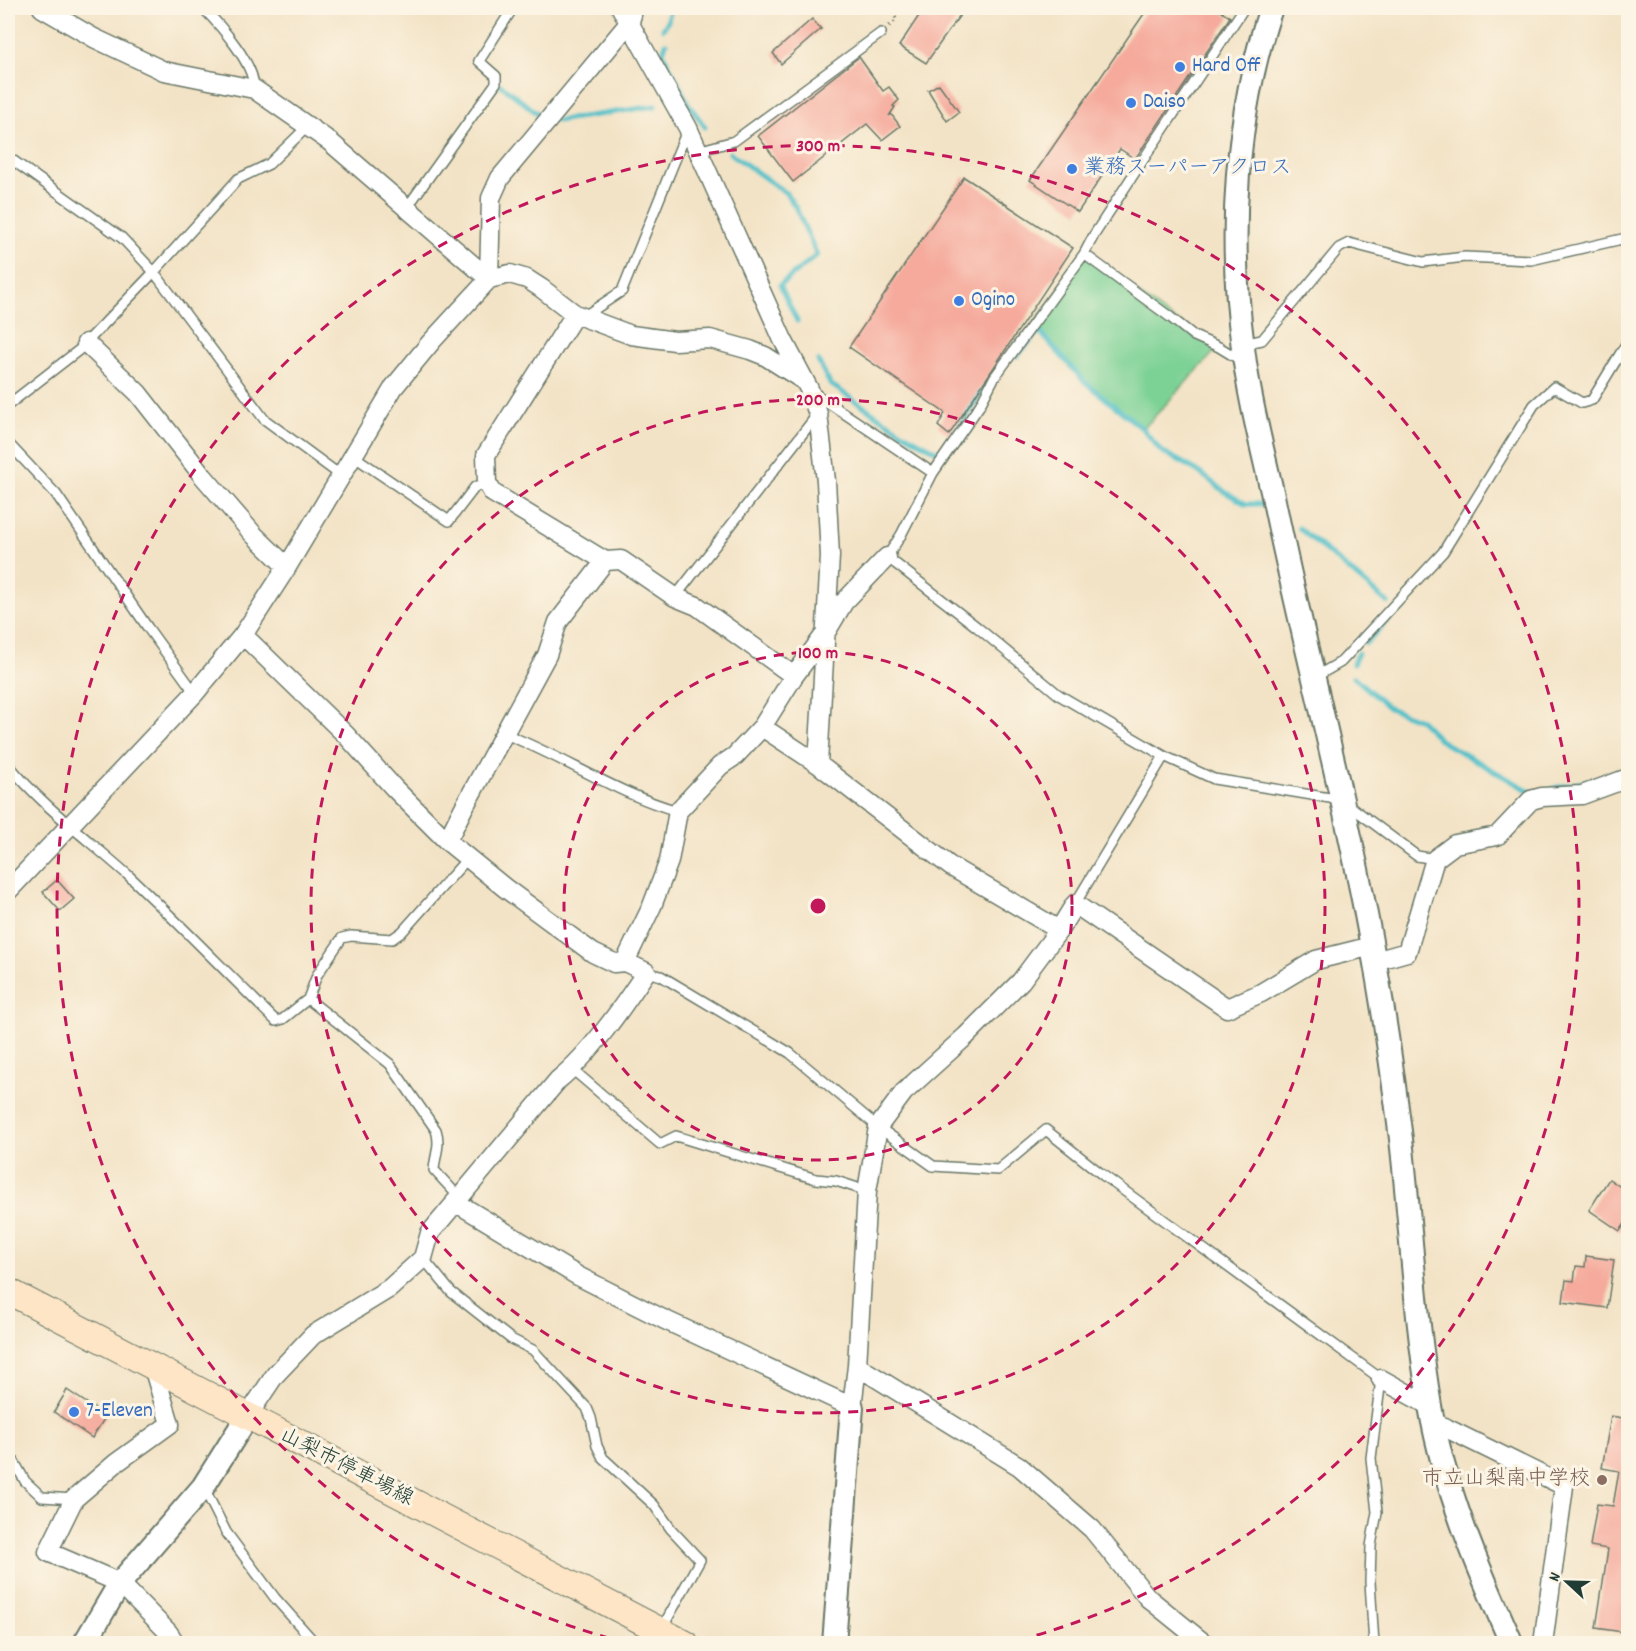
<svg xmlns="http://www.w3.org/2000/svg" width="1636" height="1651" viewBox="0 0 1636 1651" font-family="Dekko,'Klee One',sans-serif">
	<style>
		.green { fill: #7cd195; stroke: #4e8764; stroke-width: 1.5 }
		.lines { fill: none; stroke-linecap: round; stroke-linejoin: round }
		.stream { stroke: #52c0c9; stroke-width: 5 }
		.building { fill: #f5aa9c }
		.service-casing { stroke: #697767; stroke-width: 12 }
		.minor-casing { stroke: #697767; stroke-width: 21 }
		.tertiary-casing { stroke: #697767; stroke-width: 26 }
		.secondary-casing { stroke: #697767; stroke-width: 28 }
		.path { stroke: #697767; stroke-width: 3; stroke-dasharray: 1.5 4.5; stroke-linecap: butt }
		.service { stroke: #fff; stroke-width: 9 }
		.minor { stroke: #fff; stroke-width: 18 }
		.tertiary { stroke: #fff; stroke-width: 22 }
		.secondary { stroke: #fde5c5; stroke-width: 26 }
		.ring { fill: none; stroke: #c2185b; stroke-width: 3; stroke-dasharray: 10 8 }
		.shop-dot { fill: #3f7fe0; stroke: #fcf5e5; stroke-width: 2 }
		.education-dot { fill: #8d6e63; stroke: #fcf5e5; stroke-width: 2 }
		.labels { text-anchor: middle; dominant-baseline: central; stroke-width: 6; stroke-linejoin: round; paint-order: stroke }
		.shop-label { font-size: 21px; fill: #366cbe; stroke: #fcf5e5; text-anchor: start }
		.street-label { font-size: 21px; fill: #1f3d34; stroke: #fcf5e5 }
		.education-label { font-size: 21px; fill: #785e54; stroke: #fcf5e5; text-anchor: end }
		.centre { fill: #c2185b; stroke: #fcf5e5; stroke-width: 3 }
		.ring-label { font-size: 18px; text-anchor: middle; font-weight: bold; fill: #c2185b; stroke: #fcf5e5; stroke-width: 6; stroke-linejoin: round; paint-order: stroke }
	</style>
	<rect width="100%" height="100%" fill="#fcf5e5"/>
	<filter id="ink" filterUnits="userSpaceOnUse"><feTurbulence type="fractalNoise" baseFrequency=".0167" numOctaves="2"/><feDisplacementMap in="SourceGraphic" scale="12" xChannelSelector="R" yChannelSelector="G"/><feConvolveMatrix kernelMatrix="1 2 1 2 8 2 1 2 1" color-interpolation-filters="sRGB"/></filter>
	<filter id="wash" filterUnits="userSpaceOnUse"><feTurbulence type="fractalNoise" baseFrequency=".008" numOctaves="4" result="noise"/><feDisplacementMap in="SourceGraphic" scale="24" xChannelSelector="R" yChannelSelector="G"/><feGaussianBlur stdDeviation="1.35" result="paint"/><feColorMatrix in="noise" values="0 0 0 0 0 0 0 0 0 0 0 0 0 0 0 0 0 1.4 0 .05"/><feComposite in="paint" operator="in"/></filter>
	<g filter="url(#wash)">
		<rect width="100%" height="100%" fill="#f3e3c6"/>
		<!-- green -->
		<path class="green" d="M1084,254L1170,317L1219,347L1143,429L1085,382L1034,324Z"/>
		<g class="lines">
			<!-- stream -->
			<path class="stream" d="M663,29L668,21L670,8
				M666,43L663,53L689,105L705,127
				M501,85L542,117
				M557,121L655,106
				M730,153L786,193L796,208L817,255L780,285L797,321
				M1017,356L1039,331L1085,382L1143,429L1161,451L1196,470L1225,492L1246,504H1265
				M818,361L830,384L905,434L942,454L945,450
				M956,432L985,387
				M1299,528L1388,603
				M1366,643L1395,612
				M1353,664L1358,653
				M1354,677L1389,708L1420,720L1441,741L1533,793
				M1554,788L1590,781L1628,768"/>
		</g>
		<g id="blocks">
			<!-- building -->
			<path class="building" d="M924,8H965L926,63L899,46Z
				M1148,8H1216L1230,17L1135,159L1120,149L1078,212L1030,180Z
				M812,19L821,29L781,64L773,53Z
				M859,57L883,91L889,87L899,100L893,106L895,107L889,116L891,114L900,126L882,140L867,124L793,182L758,136Z
				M939,84L959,112L947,121L928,90Z
				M964,177L1073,248L949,435L938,426L945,413L849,347Z
				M57,880L74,899L60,911L43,892Z
				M1609,1179L1629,1193V1218L1620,1231L1589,1210Z
				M1586,1256L1614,1260L1607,1308L1563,1302L1566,1280L1574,1281L1576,1266L1585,1267Z
				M67,1390L106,1416L92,1438L54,1412Z
				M1611,1416L1629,1419V1633L1596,1628L1608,1549L1590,1546L1597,1504L1613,1506L1619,1471L1602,1468Z"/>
		</g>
	</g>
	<g filter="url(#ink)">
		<use href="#blocks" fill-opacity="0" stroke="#697767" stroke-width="1.5"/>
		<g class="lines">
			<defs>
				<path id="service" d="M203,8C220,25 255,64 254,89
					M698,151L734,141L881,33
					M8,157L122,238L154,272L264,419L340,475
					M406,209L496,83V76L479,61L513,8
					M1084,254L1094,235L1141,163L1244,8
					M583,317L622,291L688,128
					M1242,344L1262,340L1339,248L1349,243L1423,262L1465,257L1531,260L1622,239L1628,242
					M1242,361L1219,347L1194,336L1170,317L1084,254L994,378L980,405L933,473L901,535L887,557L977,627L1059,695L1164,756L1214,779L1342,800L1417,856L1435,859
					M811,391L933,473
					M8,405L79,350L154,272L238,179L269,164L308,126
					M8,443L56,494L148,628L195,693
					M352,455L449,521L475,487L487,483
					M675,597L817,415
					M1315,677L1341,662L1443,552L1534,405L1554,387L1582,403L1592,400L1628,341
					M505,734C564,757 617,794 678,811
					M8,764C43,807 88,839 129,876C179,923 227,973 276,1021L283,1019L308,999L390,1064L436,1130C441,1145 435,1155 434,1170L459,1197
					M1075,904L1164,756
					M646,972L661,976L790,1053L878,1127L933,1166L998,1170L1046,1130L1104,1176L1381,1379L1371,1458L1377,1512L1371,1546L1370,1582L1374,1644
					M308,999L317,975L342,938L351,936L392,939L402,932L467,859
					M572,1069L660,1144L676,1136L816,1179L836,1181L867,1191
					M423,1258L451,1292L511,1339L533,1350L587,1408L591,1418L597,1446L603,1458L654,1505L671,1529L700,1560L661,1630
					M8,1451L25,1481L42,1497L74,1499
					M204,1488L226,1532L275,1598L316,1644"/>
				<path id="minor" d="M42,8L94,38L164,71L254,89L329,141L489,279
					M621,8L688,128L783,340L809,389L818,414L826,481L830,556L818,764L950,866L1059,930
					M489,279L491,198L500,178L629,23L632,15
					M575,314L486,455L487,483L493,493L605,561L621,560L675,597L697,606L794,676
					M86,343L138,393L203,476L253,534L287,567
					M243,635L346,735L394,788L447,841L505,888L593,953L614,963L625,962L646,972C622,1008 591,1053 558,1080L430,1233L423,1258L390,1288L313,1335L275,1375L247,1417
					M762,727L818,764
					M447,841L463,809L547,655L558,622L605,561
					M8,891L195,693L243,635L287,567L394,387L431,342L489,279L510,274L527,279L541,288L575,314L631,335L675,341L710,339L750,350L765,356L803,380
					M1375,961L1407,952L1435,859L1455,844L1497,836L1531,800L1542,797L1582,795L1628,778
					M625,962L652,906L669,861L678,811L720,766L735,756L762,727L794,676L825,634L844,602L887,557
					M455,1202L578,1276L663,1319L852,1407L857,1366L867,1191L878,1127L904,1092L966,1036L1021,981L1059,930L1075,904L1227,1008L1261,993L1316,960L1372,946
					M857,1366L1019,1466L1092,1529L1148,1598L1205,1644
					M153,1367L170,1424L116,1463L74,1499L48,1552L120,1583L168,1632L176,1644
					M1381,1379L1430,1406
					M1434,1422L1564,1486L1543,1644"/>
				<path id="tertiary" d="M1271,8C1235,115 1228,235 1243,348C1249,398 1262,447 1273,496C1304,647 1345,796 1372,947C1384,1011 1393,1075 1401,1139C1411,1227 1415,1317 1430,1406C1444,1488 1478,1568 1512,1644
					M84,1644L120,1583L203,1487L247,1417
					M834,1644L852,1407"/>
				<path id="secondary" d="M8,1291L686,1644"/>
			</defs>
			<!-- service casing -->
			<use href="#service" class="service-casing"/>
			<!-- minor casing -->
			<use href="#minor" class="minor-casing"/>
			<!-- tertiary casing -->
			<use href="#tertiary" class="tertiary-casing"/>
			<!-- secondary casing -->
			<use href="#secondary" class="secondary-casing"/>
			<!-- path -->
			<path class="path" d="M889,26L897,20L890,8"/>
			<!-- service -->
			<use href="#service" class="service"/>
			<!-- minor -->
			<use href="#minor" class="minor"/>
			<!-- tertiary -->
			<use href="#tertiary" class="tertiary"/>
			<!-- secondary -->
			<use href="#secondary" class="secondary"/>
		</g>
	</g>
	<!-- distance rings -->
	<g class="ring">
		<circle cx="818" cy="906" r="254"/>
		<circle cx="818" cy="906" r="507"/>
		<path d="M627 1643A761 761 0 1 1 1009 1643"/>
	</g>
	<!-- markers -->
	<g class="shop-dot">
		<circle cx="1180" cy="67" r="6"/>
		<circle cx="1131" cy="103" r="6"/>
		<circle cx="1072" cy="169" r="6"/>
		<circle cx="959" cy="301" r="6"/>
		<circle cx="74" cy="1412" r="6"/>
	</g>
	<circle class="education-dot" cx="1602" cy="1480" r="6"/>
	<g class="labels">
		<!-- shop labels -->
		<g class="shop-label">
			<text x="1192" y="67">Hard Off</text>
			<text x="1143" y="103">Daiso</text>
			<text x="1084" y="169">業務スーパーアクロス</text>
			<text x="971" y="301">Ogino</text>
			<text x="86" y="1412">7-Eleven</text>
		</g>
		<!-- street labels -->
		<g class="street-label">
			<text transform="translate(346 1468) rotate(27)">山梨市停車場線</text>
		</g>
		<!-- education labels -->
		<g class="education-label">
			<text x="1590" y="1480">市立山梨南中学校</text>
		</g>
	</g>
	<circle cx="818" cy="906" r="9" class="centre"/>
	<g class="ring-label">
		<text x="818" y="151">300 m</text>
		<text x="818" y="405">200 m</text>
		<text x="818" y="658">100 m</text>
	</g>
	<!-- margin -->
	<rect width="1636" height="1651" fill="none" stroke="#fcf5e5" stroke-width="30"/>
	<!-- north arrow -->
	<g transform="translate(1567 1582) rotate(292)" stroke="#fcf5e5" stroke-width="4.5" paint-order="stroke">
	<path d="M0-4.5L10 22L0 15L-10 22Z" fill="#1f3d34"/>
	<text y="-9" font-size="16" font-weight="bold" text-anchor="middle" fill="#1f3d34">N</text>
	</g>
</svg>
